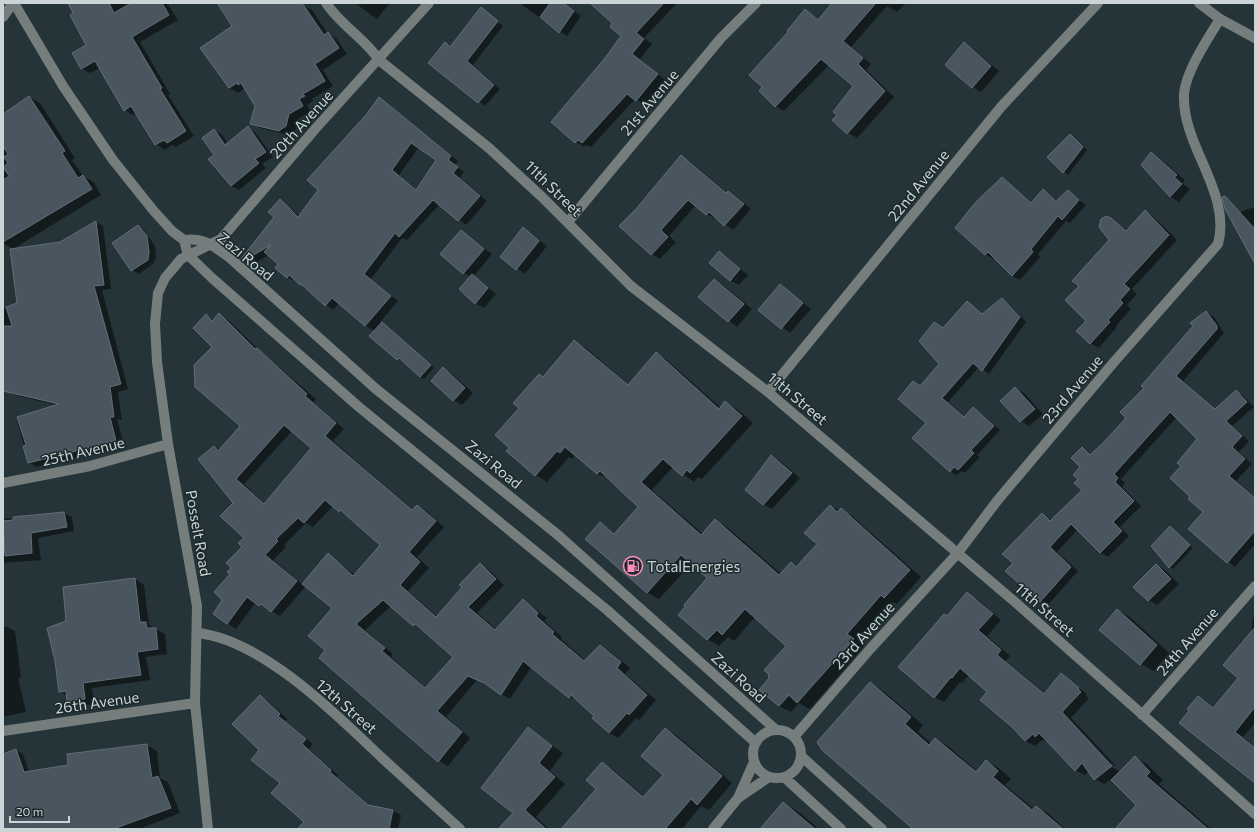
<svg xmlns="http://www.w3.org/2000/svg" width="1258" height="832" viewBox="0 0 1258 832" font-family="Commissioner,sans-serif">
	<style>
		.shadow { fill: #0007; fill-rule: evenodd }
		.building { fill: #4a565f; stroke: #626e78; fill-rule: evenodd }
		.lines { fill: none; stroke-linecap: round; stroke-linejoin: round }
		.minor { stroke: #767e7d; stroke-width: 10 }
		.labels { text-anchor: middle; dominant-baseline: central; stroke-width: 3; stroke-linejoin: round; paint-order: stroke }
		.street-label { font-size: 15px; fill: #cbd4d6; stroke: #1b2a2d }
		.poi-label { font-size: 15px; fill: #cbd4d6; stroke: #1b2a2d; text-anchor: start }
	</style>
	<rect width="100%" height="100%" fill="#253438"/>
	<!-- shadow -->
	<path class="shadow" d="M69,3H167L178,20L140,42L170,94L168,95L194,136L176,147L172,145L165,150L156,144L136,113L133,115L125,110L100,68L90,73L81,68L87,45Z
		M220,3H284L303,5L312,10L328,34L337,39L347,54L323,70L333,86L312,99L313,101L307,105L311,111L298,119L295,131L288,135L260,128L252,123L256,105L245,88L238,93L229,88L234,27Z
		M355,3H390L377,19Z
		M519,3H563L581,16L567,36Z
		M601,3H677L644,38L652,44L640,59L665,80L645,105L635,99L591,147L586,145L584,147L576,142L606,58L623,36Z
		M834,3H906L897,12L887,6L851,47L871,64L866,70L894,97L857,138L848,133L838,115L854,86L829,65L784,111L775,106L790,32L805,10L819,20Z
		M481,8L503,26L473,65L500,89L485,106L430,62L445,43L451,47Z
		M965,44L973,49L999,71L981,92L972,87Z
		M29,97L40,103L75,158L72,160L83,176L94,182L101,195L13,249L3,243V116Z
		M379,98L458,161L455,165L464,172L460,178L487,201L466,225L440,204L407,240L402,238L371,279L398,301L380,322L434,368L424,379L403,360L397,359L375,331L366,326L339,303L333,310L326,305L306,287L287,277L280,264L269,255L251,265L244,260L276,217L280,201L300,216ZM419,147L437,160L417,190L399,175Z
		M248,127L255,132L273,157L262,164L266,168L239,190L231,186L215,155L214,130L222,135L228,144Z
		M1070,135L1087,150L1068,175L1048,157Z
		M1151,153L1159,158L1185,180L1182,183L1190,189L1179,202L1171,197L1142,165Z
		M681,157L690,161L727,193L728,192L737,197L751,209L733,230L716,218L715,219L707,214L696,205L669,236L676,242L660,259L652,254L637,209Z
		M1002,179L1032,203L1044,190L1058,201L1068,192L1086,205L1070,223L1066,221L1038,254L1040,257L1020,280L1012,276L995,258L994,259L986,255L957,228Z
		M1255,207V249L1231,218L1245,210Z
		M1145,211L1153,216L1177,240L1132,289L1137,294L1127,305L1131,309L1116,326L1117,327L1099,348L1090,343L1080,286L1110,240L1111,219L1128,231Z
		M96,222L103,226L111,289L102,290L128,389L118,392L122,420L117,419L124,446L36,467L28,462L17,419L77,410L18,396L10,392L3,373V309L18,304L61,243Z
		M138,226L144,230L155,246L156,257L154,263L139,274L132,270Z
		M523,229L547,246L525,274L501,257Z
		M461,231L492,254L474,276L496,294L484,308L475,303L471,277L464,273Z
		M720,253L748,275L739,285L730,280Z
		M715,280L723,285L752,309L737,327L699,297Z
		M780,285L811,309L790,333L760,310Z
		M1002,299L1008,303L1026,322L989,374L979,367L948,402L965,417L974,408L1000,430L977,455L980,457L965,473L961,471L957,475L950,472L928,423L913,382L921,387L940,364L944,329L967,302L983,314Z
		M1206,312L1214,317L1224,333L1183,381L1216,409L1236,391L1244,396L1254,407L1232,426L1249,441L1239,452L1252,464L1236,481L1255,497V544L1235,567L1189,529L1204,512L1192,496L1182,466L1198,439L1176,418L1121,479L1125,483L1122,487L1141,506L1120,527L1129,536L1108,557L1100,552L1078,529L1057,552L1078,571L1048,605L1040,601L1014,563L1042,514L1052,521L1083,490L1079,479L1082,467V448L1092,455L1125,419L1145,388Z
		M219,315L228,320L260,351L316,399L313,402L344,429L333,441L413,510L417,506L426,511L444,527L417,557L429,568L408,591L437,616L480,564L489,570L504,585L477,613L496,629L523,600L547,618L544,621L562,637L561,639L586,661L600,646L609,651L630,668L625,674L656,700L639,720L636,718L618,738L609,733L593,718L595,716L579,701L569,697L532,666L510,699L477,680L446,717L470,738L448,766L439,761L326,650L333,608L306,586L280,616L256,602L236,629L214,614L223,600L233,568L243,546L245,537L214,447L220,450L241,426L213,346L206,316L214,320ZM292,431L312,448L265,504L244,484ZM333,506L382,545L355,575L328,555L303,585L273,560L286,547L284,545L306,523L313,527ZM391,606L454,657L426,688L391,657L393,654L365,630Z
		M574,342L586,348L629,385L656,353L667,360L721,408L726,403L737,409L753,423L702,479L698,477L694,482L673,467L652,490L703,534L715,520L727,527L781,574L791,564L797,567L818,544L830,506L852,516L921,577L897,604L893,602L858,641L864,646L810,709L799,703L791,712L779,706L770,678L787,646L755,617L734,641L728,637L719,646L707,639L709,578L692,563L659,599L648,593L586,539L600,523L616,534L640,507L610,479L598,474L576,455L572,459L569,457L547,482L536,475L511,448L520,408Z
		M443,369L452,374L473,393L462,405L454,400Z
		M1015,388L1024,393L1043,414L1029,426L1021,421Z
		M772,456L780,461L800,478L772,509L763,504L749,485Z
		M64,513L72,517L74,531L38,538L41,560L3,563V519Z
		M1170,527L1193,548L1173,569L1169,567Z
		M1156,565L1165,570L1179,584L1157,605L1149,600L1135,587Z
		M135,579L144,585L149,625L165,634L167,654L146,657L150,680L92,688L94,704L78,706L68,701V696L59,691L68,621Z
		M968,594L977,599L1001,620L987,636L1010,656L1005,661L1045,694L1062,675L1087,694L1086,695L1089,698L1071,718L1117,767L1108,762L1107,764L1120,772L1135,757L1148,765L1163,780L1159,784L1211,829H1116L1137,805L1111,779L1104,784L1095,779L1089,771L1085,775L1075,770L1047,740L1045,741L1042,740L1035,746L1026,741L1012,726L989,692L969,675L962,683L960,682L944,702L934,697L947,617Z
		M1117,610L1130,617L1169,653L1154,671L1141,664L1101,630Z
		M1253,617L1255,618V723L1243,737L1255,747V781L1190,711L1198,697L1214,708L1239,678L1242,644L1240,643L1251,633Z
		M3,627H7L15,631L21,678H18L26,712L3,717Z
		M870,683L883,691L923,725L918,732L932,744L936,739L949,747L978,772L986,761L1000,769L1011,779L1005,785L1034,809L1036,807L1049,814L1065,829H914Z
		M260,696L268,701L287,719L285,721L313,744L309,749L338,775L337,777L371,807L393,811L401,815L398,829H299L305,822L261,750Z
		M528,729L563,753L550,771L565,784L536,817L549,829H503L515,812Z
		M665,729L676,735L732,783L709,810L701,806L682,829H562L598,789L602,763L613,770L645,797L664,774Z
		M147,745L157,751L160,778L168,782L180,813L139,829H80L68,755Z
		M16,750L23,754L29,772L57,829H3V755Z
		M784,803L800,813L819,829H761Z"/>
	<!-- building -->
	<path class="building" d="M68,3H109L114,13L131,3H162L169,15L132,37L162,88L160,89L186,131L167,143L164,140L155,145L131,106L124,111L95,61L81,69L72,53L86,45L70,15L73,13Z
		M217,3H302L324,35L328,32L339,48L315,64L325,81L303,94L305,96L299,99L303,106L289,114L286,126L279,131L250,124L255,106L241,83L238,85L237,83L229,88L200,48L232,26Z
		M550,3H563L574,11L559,33L540,17Z
		M590,3H664L636,33L644,39L632,54L658,74L636,101L627,94L582,143L578,140L575,143L551,122L605,58L621,36L610,27L612,23Z
		M832,3H876L843,41L863,58L858,64L885,91L847,134L832,120L837,115L833,112L853,86L821,59L775,107L759,91L762,87L749,75L788,32L787,31L805,9L818,20Z
		M481,7L498,21L467,61L494,85L478,103L428,63L445,42L450,47Z
		M964,42L991,66L972,88L945,65Z
		M29,96L65,151L62,153L78,178L83,175L92,189L3,242V180L9,176L3,167L8,163L4,157L8,154L3,146V114Z
		M379,97L451,156L448,160L458,167L453,173L480,196L458,221L433,200L399,237L395,233L364,274L391,296L365,326L332,298L325,306L301,284L300,285L289,275L287,278L275,268L278,264L264,252L271,245L243,261L241,259L274,217L268,212L280,199L298,217L318,190L307,180L366,115ZM411,143L436,160L416,190L392,170Z
		M248,126L266,152L255,159L259,163L231,186L208,159L214,155L202,138L214,129L225,145Z
		M1070,134L1083,147L1063,173L1047,157Z
		M1151,152L1177,175L1174,177L1182,184L1170,197L1141,165Z
		M681,155L726,193L728,191L744,204L724,226L709,212L706,215L688,200L661,230L668,237L651,255L619,226L636,209Z
		M1002,177L1031,203L1043,189L1056,201L1068,190L1079,200L1062,220L1058,216L1031,249L1033,252L1012,276L988,252L985,255L955,228L975,203Z
		M1225,196L1255,229V264L1225,209L1222,197Z
		M1145,210L1169,235L1124,284L1130,289L1120,300L1123,303L1108,320L1110,322L1090,344L1076,331L1086,321L1065,300L1079,286L1072,281L1109,240L1099,227L1101,219L1106,216L1111,218L1126,231Z
		M96,221L104,285L94,286L121,384L110,387L114,417H110L116,441L28,463L23,446L26,445L17,417L59,404L3,391V326H12L6,307L17,303L10,249L60,242Z
		M138,225L147,236L149,252L148,260L131,271L112,243Z
		M523,227L539,241L516,270L500,257Z
		M461,230L484,249L463,274L440,254Z
		M719,251L740,269L730,281L709,263Z
		M472,274L488,288L475,304L459,289Z
		M714,279L744,304L728,322L698,297Z
		M780,284L803,303L781,329L758,310Z
		M1002,298L1020,317L982,371L973,363L942,398L964,417L973,407L994,426L971,450L974,453L958,470L954,467L950,472L912,438L926,423L898,399L913,381L920,386L939,364L919,341L934,322L943,328L967,301L982,314Z
		M1206,311L1217,326V329L1176,376L1215,409L1236,390L1247,402L1226,421L1242,436L1232,447L1245,459L1229,476L1255,498V531L1227,563L1188,529L1203,512L1188,499L1190,497L1170,478L1181,466L1177,463L1197,439L1170,412L1114,474L1118,478L1115,482L1134,501L1113,522L1122,531L1100,553L1071,524L1050,547L1071,567L1040,602L1005,571L1013,563L1002,554L1042,513L1050,521L1082,490L1074,483L1078,479L1073,475L1080,467L1071,458L1082,447L1090,455L1102,444L1125,419V417L1120,412L1144,388L1141,386L1193,326L1190,323Z
		M219,313L255,349L257,348L307,394L305,396L336,423L325,436L412,510L417,505L436,521L409,552L420,562L400,585L436,617L462,587L459,585L480,563L496,579L468,607L495,630L523,599L538,613L536,616L554,632L552,634L584,661L600,645L621,662L617,668L647,695L629,715L627,713L609,733L592,718L594,716L571,695L569,698L523,661L501,695L484,683L468,676L437,711L462,732L438,762L319,658L325,650L308,636L332,608L302,584L328,553L353,576L380,545L340,510L339,512L325,500L304,523L298,518L276,539L278,541L265,555L297,581L271,612L261,604L259,606L247,597L227,624L213,614L222,600L214,592L230,574L227,572L231,568L226,563L242,547L238,543L244,538L220,516L233,503L198,459L214,446L218,451L240,426L195,387L194,365L212,347L193,328L206,314L212,321ZM284,425L311,448L264,504L236,479ZM383,600L413,626L415,624L453,657L425,688L382,651L385,648L356,624Z
		M382,322L431,365L420,377L399,358L397,360L369,336Z
		M574,340L628,385L656,352L719,409L725,401L742,416L690,473L687,470L682,476L663,459L641,482L701,535L715,519L779,575L791,562L796,567L817,544L804,533L830,505L837,512L841,508L910,570L884,598L881,595L847,634L854,639L797,703L789,695L779,706L759,690L769,678L768,677L769,675L764,670L786,646L745,609L722,635L717,630L707,640L678,615L685,607L684,605L707,578L681,555L647,593L585,539L600,522L614,534L638,507L600,471L597,474L565,447L560,453L557,451L535,476L506,451L509,448L495,435L519,408L513,403L539,374L543,377Z
		M443,367L465,388L453,401L431,381Z
		M1015,387L1035,409L1020,422L1000,401Z
		M771,455L792,473L763,505L745,490Z
		M64,512L67,527L31,533L32,553L5,556L3,521L13,520V517Z
		M1170,526L1190,545L1169,568L1151,546Z
		M1156,564L1171,579L1148,601L1133,587Z
		M135,578L140,622H146L147,628H156L158,649L137,652L141,675L83,683L85,699L67,701L66,691L59,692L55,661L47,628L66,621L63,587Z
		M967,592L993,614L978,630L1001,650L997,655L1044,694L1061,673L1079,688L1078,689L1081,692L1062,712L1112,766L1094,780L1082,763L1075,771L1039,733L1035,737L1033,734L1025,741L1012,727L980,700L987,692L960,668L952,678L951,677L934,698L898,667L944,614L947,616Z
		M1117,609L1157,645L1140,665L1099,630Z
		M1255,627V707L1235,732L1255,748V783L1179,723L1189,711L1187,709L1198,696L1213,708L1238,678L1223,665Z
		M870,682L911,717L905,724L929,745L935,738L976,772L986,760L998,771L993,777L1032,810L1036,806L1063,829H913L822,750L817,742Z
		M260,695L280,714L278,716L306,739L302,744L331,770L330,772L368,805L393,810L389,829H297L304,822L271,793L280,783L251,760L259,750L232,724Z
		M528,727L552,746L539,763L555,777L525,810L546,829H498L513,813L481,788Z
		M665,728L722,776L697,805L691,799L665,829H561L596,789L586,780L602,762L643,797L663,775L641,756Z
		M147,744L152,778L158,776L171,808L113,829H3V754L16,749L24,772L68,765L67,754Z
		M1135,756L1150,772L1146,776L1208,829H1115L1136,805L1111,780Z
		M783,802L815,829H760Z"/>
	<g class="lines">
		<!-- minor -->
		<path class="minor" d="M14,3L63,86L113,160L153,210L172,231L184,240L188,255L212,278L359,407L607,610L756,743
			M326,3C341,26 365,38 379,60L489,148L542,197L631,286L768,392L1015,602L1255,814
			M1199,3L1220,19L1255,38
			M3,17L13,3
			M568,222L721,38L756,3
			M184,240C205,237 213,246 230,258L376,389L558,535L775,729
			M768,392L1001,107L1098,3
			M3,483L90,466L168,444
			M197,633C261,639 336,714 381,757C407,781 434,805 460,829
			M1142,715L1255,586
			M753 754a24 24 0 1 1 48 0a24 24 0 1 1-48 0Z
			M3,731L195,703
			M794,737L871,648L957,554L997,501L1114,362L1218,244C1232,193 1182,146 1184,95C1185,73 1208,38 1220,19
			M801,756L882,829
			M784,777L841,829
			M738,798L754,762
			M208,829L195,703L197,606L168,444L157,362L155,324L158,293L165,278L181,259L221,239L316,128L429,3
			M713,829L738,798L769,777"/>
	</g>
	<!-- icons -->
	<defs>
		<symbol id="fuel-ring" viewBox="-11 -11 22 22"><circle r="9.5" fill="#1b2a2d" stroke="#fe8ebc" stroke-width="1.5"/><path d="M-5.5-6h7V0h2V4h1.3V-2.5L3-4.5l.8-.8L6-3V5H2.5V1h-1V6h-7ZM-4.2-4.7v3.2H.2V-4.7Z" fill="#fe8ebc"/></symbol>
	</defs>
	<g fill-rule="evenodd">
		<use href="#fuel-ring" x="622" y="555" width="22" height="22"/>
	</g>
	<g class="labels">
		<!-- street labels -->
		<g class="street-label">
			<text transform="translate(649 102) rotate(-50)">21st Avenue</text>
			<text transform="translate(301 124) rotate(-48)">20th Avenue</text>
			<text transform="translate(918 185) rotate(-51)">22nd Avenue</text>
			<text transform="translate(554 188) rotate(44)">11th Street</text>
			<text transform="translate(246 256) rotate(39)">Zazi Road</text>
			<text transform="translate(1072 389) rotate(-50)">23rd Avenue</text>
			<text transform="translate(798 398) rotate(40)">11th Street</text>
			<text transform="translate(83 451) rotate(-13)">25th Avenue</text>
			<text transform="translate(494 464) rotate(39)">Zazi Road</text>
			<text transform="translate(199 533) rotate(80)">Posselt Road</text>
			<text transform="translate(1045 609) rotate(41)">11th Street</text>
			<text transform="translate(863 635) rotate(-48)">23rd Avenue</text>
			<text transform="translate(1187 641) rotate(-49)">24th Avenue</text>
			<text transform="translate(739 677) rotate(42)">Zazi Road</text>
			<text transform="translate(97 702) rotate(-8)">26th Avenue</text>
			<text transform="translate(347 706) rotate(41)">12th Street</text>
		</g>
		<!-- poi labels -->
		<g class="poi-label">
			<text x="647" y="566">TotalEnergies</text>
		</g>
	</g>
	<!-- border -->
	<rect width="1258" height="832" fill="none" stroke="#cbd4d6" stroke-width="8"/>
	<!-- scale -->
	<path d="M10 816v6h59v-6" fill="none" stroke="#cbd4d6" stroke-width="2"/>
	<text x="16" y="816" font-size="12" fill="#cbd4d6" stroke="#1b2a2d" stroke-width="3" paint-order="stroke">20 m</text>
</svg>
